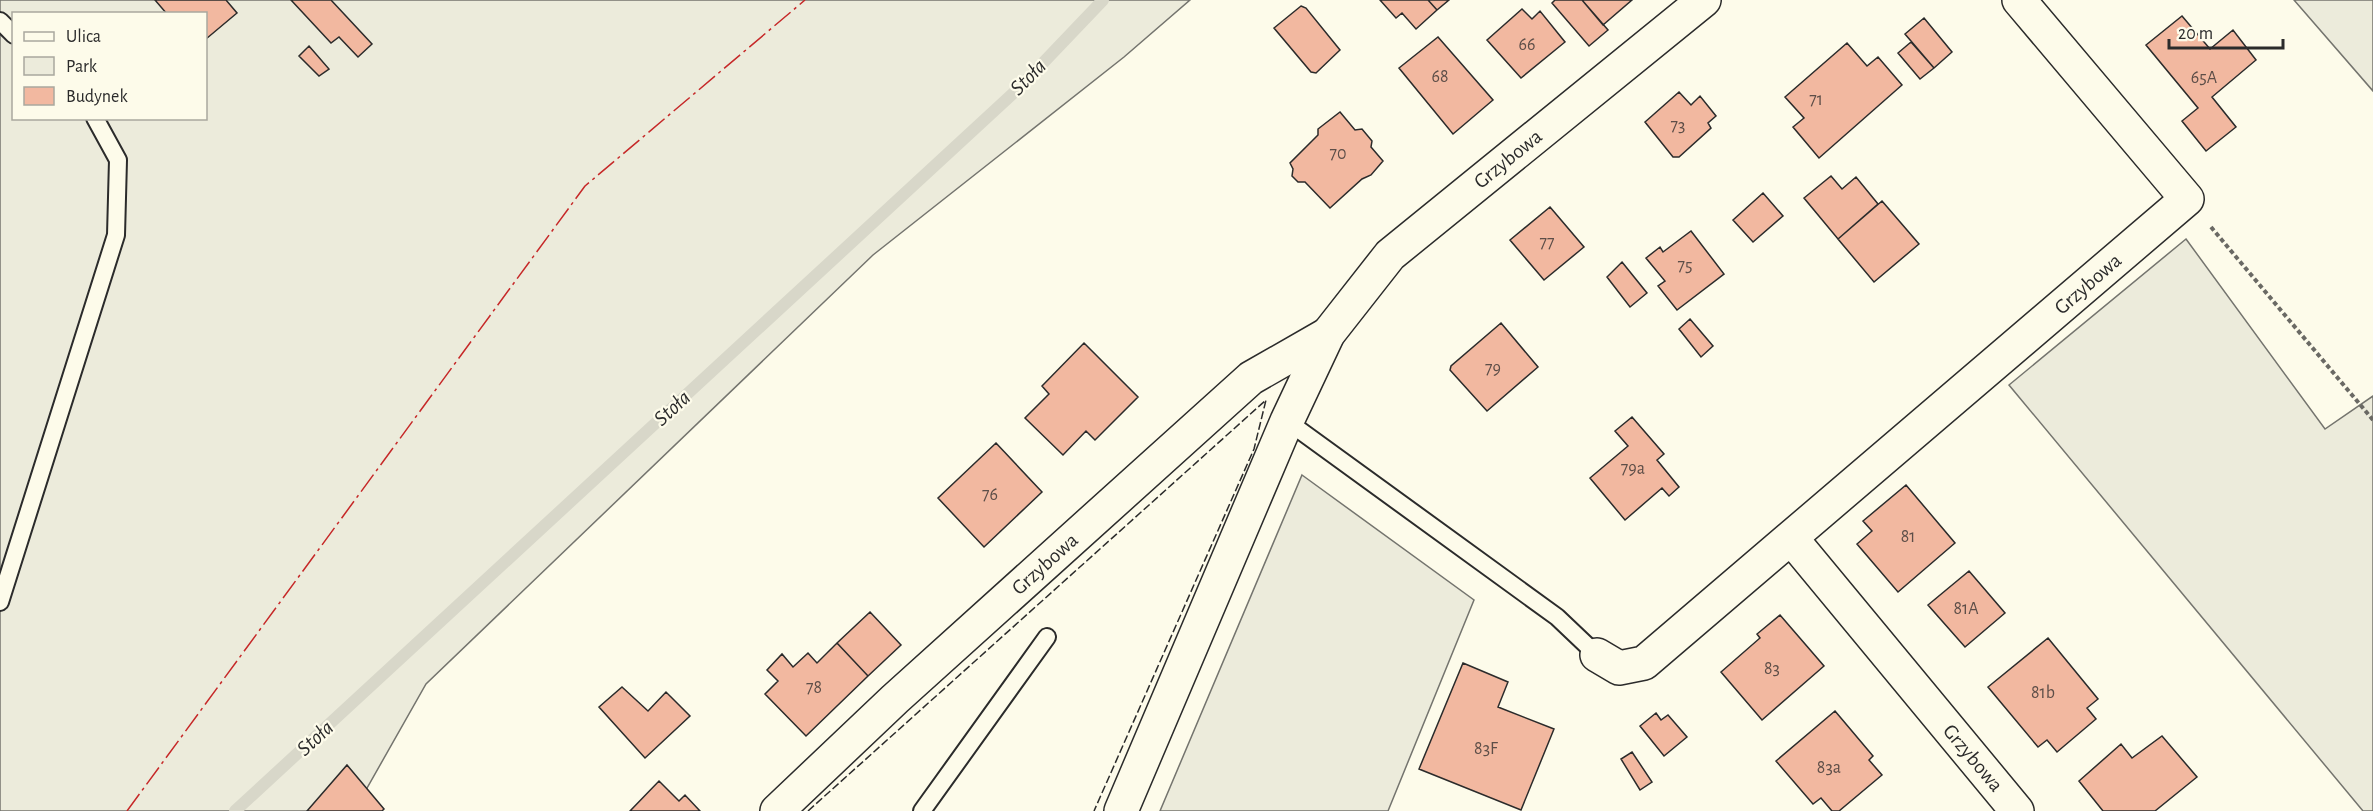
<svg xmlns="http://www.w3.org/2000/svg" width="2373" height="811" viewBox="0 0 2373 811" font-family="'Alegreya Sans',sans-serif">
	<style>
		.green { fill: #ecebdb; stroke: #74746e; stroke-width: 1.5; fill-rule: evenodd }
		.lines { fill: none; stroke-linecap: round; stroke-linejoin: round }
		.stream { stroke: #d8d7c9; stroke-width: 12 }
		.building { fill: #f2b8a0; stroke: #2b2b2b; stroke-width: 1.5 }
		.service-casing { stroke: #2b2b2b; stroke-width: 20 }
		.minor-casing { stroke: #2b2b2b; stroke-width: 36 }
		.tertiary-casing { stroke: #2b2b2b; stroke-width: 36 }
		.path { stroke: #6a6964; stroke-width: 4; stroke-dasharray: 4.5 3; stroke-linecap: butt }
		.service { stroke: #fdfbea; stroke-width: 16 }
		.minor { stroke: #fdfbea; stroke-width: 33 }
		.tertiary { stroke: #fdfbea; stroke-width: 33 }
		.fence { stroke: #2b2b2b; stroke-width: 1.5; stroke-dasharray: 8 3; stroke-linecap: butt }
		.power { stroke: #c62828; stroke-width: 1.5; stroke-dasharray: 21 4.5 3 4.5; stroke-linecap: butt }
		.labels { text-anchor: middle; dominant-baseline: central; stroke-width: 4.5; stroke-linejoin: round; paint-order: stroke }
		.number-label { font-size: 18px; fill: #5d4e48 }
		.street-label { font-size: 21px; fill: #2b2b2b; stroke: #fdfbea }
		.water-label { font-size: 22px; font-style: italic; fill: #2b2b2b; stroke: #fdfbea }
	</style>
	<rect width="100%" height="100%" fill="#fdfbea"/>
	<!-- green -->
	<path class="green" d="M0,0H1190L1124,57L873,255L426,684L354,811H0ZM14,14H206V118H14Z
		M2294,0H2373V91Z
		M2186,239L2325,429L2373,396V811H2363L2009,385Z
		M1302,475L1474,600L1388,811H1160Z"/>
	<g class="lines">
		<!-- stream -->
		<path class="stream" d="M235,811L1019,88L1103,0"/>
	</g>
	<!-- building -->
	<path class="building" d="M155,0H226L237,13L206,39V14H167Z
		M291,0H331L372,44L358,57L339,37L331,43Z
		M1380,0H1428L1437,10L1416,29L1402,13L1396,18Z
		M1428,0H1449L1437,10Z
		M1555,0H1582L1608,30L1589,46L1552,3Z
		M1582,0H1632L1603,25Z
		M1301,6L1306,8L1340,50L1316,73L1311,72L1274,28Z
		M1522,9L1532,19L1540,11L1565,42L1521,78L1487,40Z
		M2182,16L2210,49L2233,30L2256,60L2212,97L2236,127L2206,151L2182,121L2198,108L2146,45Z
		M1924,18L1952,52L1934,68L1905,34Z
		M1438,37L1493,100L1453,134L1399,68Z
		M1911,42L1934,68L1920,79L1898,53Z
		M1847,43L1867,66L1878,57L1902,85L1819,158L1793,127L1804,118L1785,97Z
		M309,46L329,69L319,76L299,56Z
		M1679,92L1691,105L1700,96L1716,116L1708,123L1711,128L1679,157H1673L1645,122Z
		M1340,112L1355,130L1362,129L1372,141L1371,147L1383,161L1371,175L1362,179L1330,208L1305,182H1298L1292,176L1293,169L1290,163L1318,135V129Z
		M1831,176L1842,189L1856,177L1878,204L1838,239L1804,198Z
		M1763,193L1783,216L1753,242L1733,220Z
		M1882,201L1919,244L1874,282L1838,239Z
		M1550,207L1584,247L1544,280L1510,240Z
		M1691,231L1724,274L1677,310L1658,286L1665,281L1646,258L1660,247L1663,252Z
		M1622,262L1647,293L1630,307L1607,277Z
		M1690,319L1713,346L1701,357L1679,329Z
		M1501,323L1538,367L1487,411L1450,370L1451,366Z
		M1084,343L1138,397L1095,440L1086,431L1063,455L1025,418L1049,394L1042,386Z
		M1632,417L1664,454L1657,460L1679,487L1669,496L1662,488L1625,520L1590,478L1628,446L1615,431Z
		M996,443L1042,492L984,547L938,498Z
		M1906,485L1955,543L1898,592L1857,544L1872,531L1863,521Z
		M1969,571L2005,613L1965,647L1928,605Z
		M870,612L901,645L868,676L837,643Z
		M1780,615L1824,666L1762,720L1721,672L1760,638L1757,634Z
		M2048,638L2098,699L2087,708L2096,719L2057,752L2047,740L2038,747L1988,687Z
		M837,643L868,676L806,736L765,694L778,681L767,670L782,654L793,667L808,653L817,663Z
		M1463,663L1508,682L1498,707L1554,729L1521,810L1419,769Z
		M622,687L648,711L666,692L690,716L645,758L599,707Z
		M1835,711L1873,756L1869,760L1882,775L1839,811H1832L1821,798L1813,804L1776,761Z
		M1656,713L1661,720L1668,715L1687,737L1664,756L1640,726Z
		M2162,736L2197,777L2155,811H2103L2079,781L2121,744L2132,758Z
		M1632,752L1652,782L1640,790L1621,759Z
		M347,765L384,809L382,811H307Z
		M659,781L679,801L685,795L700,811H630Z"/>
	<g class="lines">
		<defs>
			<path id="service" d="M0,21L14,35
				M1287,421L1557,617L1597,655
				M0,602L116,235L118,160L95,118
				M922,811L1047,637"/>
			<path id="minor" d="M1791,538L2017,811
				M1597,655L1619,668L1644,663L2187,199L2019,0
				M777,811L895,699L1251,378L1328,334"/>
			<path id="tertiary" d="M1121,811L1287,421L1328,334L1390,255L1704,0"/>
		</defs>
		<!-- service casing -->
		<use href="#service" class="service-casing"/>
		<!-- minor casing -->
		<use href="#minor" class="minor-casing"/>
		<!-- tertiary casing -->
		<use href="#tertiary" class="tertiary-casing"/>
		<!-- path -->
		<path class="path" d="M2211,227L2373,420"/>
		<!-- service -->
		<use href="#service" class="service"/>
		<!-- minor -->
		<use href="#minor" class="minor"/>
		<!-- tertiary -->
		<use href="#tertiary" class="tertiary"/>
		<!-- fence -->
		<path class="fence" d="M808,811L1266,400L1254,449L1094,811"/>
		<!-- power -->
		<path class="power" d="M127,811L585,186L805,0"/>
	</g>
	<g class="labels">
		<!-- number labels -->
		<g class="number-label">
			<text x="1527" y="45">66</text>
			<text x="1440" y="77">68</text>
			<text x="2204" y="78">65A</text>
			<text x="1816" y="100">71</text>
			<text x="1678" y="126">73</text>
			<text x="1338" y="154">70</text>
			<text x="1547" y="243">77</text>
			<text x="1685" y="266">75</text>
			<text x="1493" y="369">79</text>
			<text x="1633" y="469">79a</text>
			<text x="990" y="495">76</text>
			<text x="1908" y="537">81</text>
			<text x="1966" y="609">81A</text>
			<text x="1772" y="669">83</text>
			<text x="814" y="688">78</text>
			<text x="2043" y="693">81b</text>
			<text x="1486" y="749">83F</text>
			<text x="1829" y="768">83a</text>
		</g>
		<!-- street labels -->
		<g class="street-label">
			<text transform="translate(1508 159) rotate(-39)">Grzybowa</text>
			<text transform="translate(2088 284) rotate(-41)">Grzybowa</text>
			<text transform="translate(1045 564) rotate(-42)">Grzybowa</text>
			<text transform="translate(1973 758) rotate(50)">Grzybowa</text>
		</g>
		<!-- water labels -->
		<g class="water-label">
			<text transform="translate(1028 77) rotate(-45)">Stoła</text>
			<text transform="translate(672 408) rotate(-43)">Stoła</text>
			<text transform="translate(315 738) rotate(-43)">Stoła</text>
		</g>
	</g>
	<!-- legend -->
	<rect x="12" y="12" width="195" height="108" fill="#fdfbea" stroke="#a9a89e" stroke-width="1.5"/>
	<rect x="24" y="32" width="30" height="9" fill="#fdfbea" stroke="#a9a89e" stroke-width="1.5"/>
	<text x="66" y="42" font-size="18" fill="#2b2b2b">Ulica</text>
	<rect x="24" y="57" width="30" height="18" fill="#ecebdb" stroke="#a9a89e" stroke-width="1.5"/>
	<text x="66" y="72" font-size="18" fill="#2b2b2b">Park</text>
	<rect x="24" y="87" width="30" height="18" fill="#f2b8a0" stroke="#a9a89e" stroke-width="1.5"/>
	<text x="66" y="102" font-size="18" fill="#2b2b2b">Budynek</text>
	<!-- scale -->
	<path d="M2169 39v9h114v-9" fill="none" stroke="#2b2b2b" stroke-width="3"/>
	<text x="2178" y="39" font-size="18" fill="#2b2b2b" stroke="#fdfbea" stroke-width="4.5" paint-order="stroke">20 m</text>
</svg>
